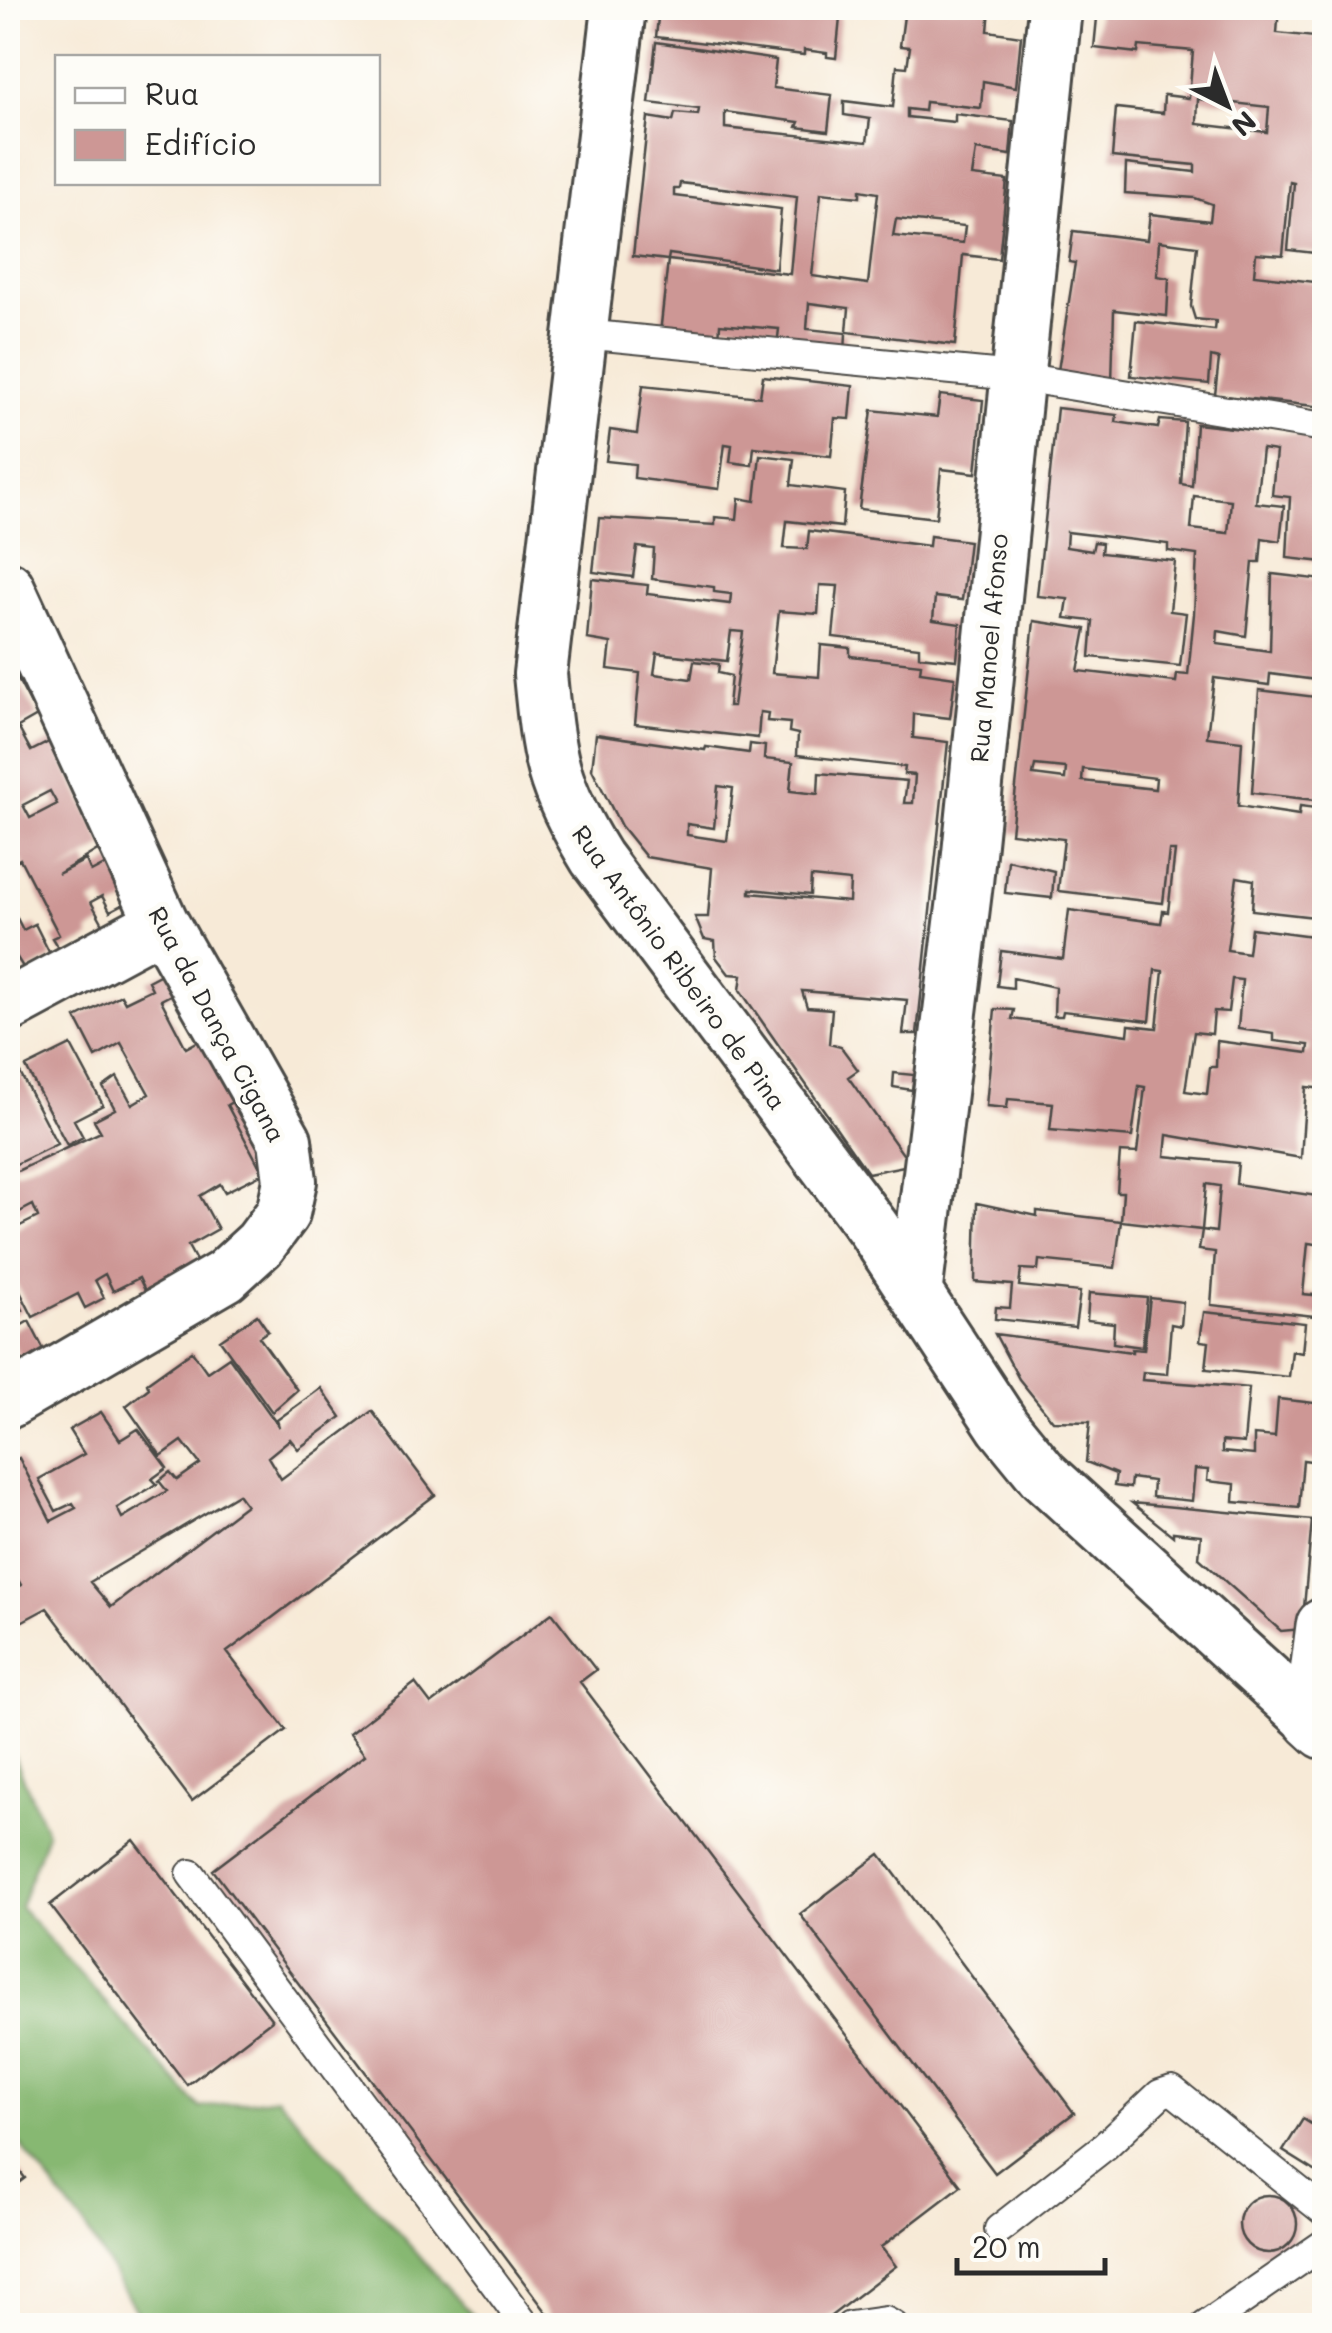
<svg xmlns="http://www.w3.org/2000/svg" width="1332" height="2333" viewBox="0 0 1332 2333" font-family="Mali,sans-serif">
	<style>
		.forest { fill: #87b872; stroke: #59724e; stroke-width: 2.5 }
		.building { fill: #cd9795; fill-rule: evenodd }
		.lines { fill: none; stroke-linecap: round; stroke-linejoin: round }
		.service-casing { stroke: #4a4845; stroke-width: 32 }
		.minor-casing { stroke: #4a4845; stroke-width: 58 }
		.tertiary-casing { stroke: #4a4845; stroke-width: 60 }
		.service { stroke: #fff; stroke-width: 28 }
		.minor { stroke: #fff; stroke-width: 52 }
		.tertiary { stroke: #fff; stroke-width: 55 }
		.labels { text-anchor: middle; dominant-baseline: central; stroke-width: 10; stroke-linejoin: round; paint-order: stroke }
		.street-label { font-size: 25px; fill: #2b2b2b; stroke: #fdfcf7 }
	</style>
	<rect width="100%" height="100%" fill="#fdfcf7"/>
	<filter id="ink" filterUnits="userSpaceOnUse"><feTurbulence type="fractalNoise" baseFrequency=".01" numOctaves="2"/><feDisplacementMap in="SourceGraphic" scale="20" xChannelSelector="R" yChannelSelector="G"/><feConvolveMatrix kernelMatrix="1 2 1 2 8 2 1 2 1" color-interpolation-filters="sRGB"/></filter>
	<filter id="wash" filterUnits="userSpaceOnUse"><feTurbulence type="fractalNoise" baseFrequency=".0048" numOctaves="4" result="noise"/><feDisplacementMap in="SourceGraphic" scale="40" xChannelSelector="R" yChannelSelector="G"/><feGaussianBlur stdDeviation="2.25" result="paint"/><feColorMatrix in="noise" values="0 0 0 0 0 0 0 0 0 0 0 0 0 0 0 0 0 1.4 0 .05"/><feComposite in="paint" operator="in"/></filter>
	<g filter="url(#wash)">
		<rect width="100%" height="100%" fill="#f7ead7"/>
		<!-- forest -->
		<path class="forest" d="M8,1742L47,1833L20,1907L200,2108L277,2097L481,2325H145L83,2224L8,2129Z"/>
		<g id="blocks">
			<!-- building -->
			<path class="building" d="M659,8H841L836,58L827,57V53L804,50V55L656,37Z
				M905,8H990L988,31L1021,36L1016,87L983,81L981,108L925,102L924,111L907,109V117L955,122V114L1013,121L1010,155L976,150L972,176L1007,180L999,259L963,255L955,345L847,332L849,308L809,303L807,329L846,333L845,354L777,346L779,329L720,324L719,340L660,334L668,260L790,274L797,197L680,183L679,189H674V196L781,209L776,269L669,254L668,260L633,256L648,117L673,121L675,113L698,115L699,109L649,103L656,42L776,60L773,88L832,95L828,131L797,127L799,122L725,112V128L867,142L870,119L844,115V101L893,107L897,66L907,67L910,47L900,46ZM860,190L878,193L868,284L812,276L821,193L860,197ZM896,219L965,226L963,243L893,236Z
				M1098,8H1279L1277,33L1324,38V254L1288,250L1294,183L1290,182L1283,255L1256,253L1254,275L1324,283V407L1215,395L1219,359L1211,357L1209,384L1131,376L1136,321L1215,330L1216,321L1195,319L1191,306L1197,246L1159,241L1157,276L1169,278L1167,316L1114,310L1112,384L1057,377L1075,263L1069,262L1073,231L1147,240L1150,214L1210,221L1212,204L1195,198L1125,193L1126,164L1195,172V165L1112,157L1116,108L1163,113L1164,95L1189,98L1193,51L1139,46L1138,53L1094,48ZM1198,99L1269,107L1267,132L1197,124Z
				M763,376L853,386L850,419L835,418L831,456L754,447L752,465L730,462L732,445L725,444L719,489L634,478L635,464L606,461L610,430L637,434L643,385L760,397Z
				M940,395L983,400L976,473L941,469L936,518L859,509L872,410L937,417Z
				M1057,408L1117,415L1116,422L1158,428L1160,420L1185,422L1181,484L1192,486L1196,424L1324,438V562L1287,558L1290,497L1272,495L1276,451L1262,449L1256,503L1284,506L1280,541L1262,538L1260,562H1253L1246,636L1218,631L1217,644L1270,651L1272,574L1324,580V681L1270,674L1269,685L1214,678L1207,737L1242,741L1238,806L1299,815L1300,806L1324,809V918L1252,910L1254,880L1237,877L1227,950L1248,953L1251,928L1320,937V930H1324L1318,989L1324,990V1089L1306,1087L1301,1158L1167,1135L1165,1156L1238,1163L1236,1184L1324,1197V1245L1308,1243L1303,1294L1324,1296V1317L1211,1305L1215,1252L1199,1250L1202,1230L1216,1232L1220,1186L1206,1184L1202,1230L1121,1221L1123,1192H1117L1120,1152L1137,1153L1145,1087L1139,1086L1132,1137L1050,1130L1053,1103L1008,1099L1007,1108L986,1106L995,1009L1014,1010L1012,1019L1128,1035L1129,1025L1157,1028L1163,971L1155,970L1150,1021L1063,1011L1062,1016H1054L1055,987L1013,978V988L997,986L1001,951L1063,959L1069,910L1161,923L1163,911L1168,912L1175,851H1169L1163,903L1058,891L1064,839L1011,833L1034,621L1086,629L1078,671L1176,682L1177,674L1188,675L1194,614L1197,555L1168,551V544L1067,532L1066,547L1092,551L1094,542L1102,543L1101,553L1175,561L1170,611L1186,613L1180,666L1090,657L1093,621L1065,618L1068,599L1037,596ZM1194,496L1231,500L1228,533L1191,529ZM1035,765L1066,768L1065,779L1033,775ZM1083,769L1156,778L1155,789L1082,781ZM1232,979L1242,980L1238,1029L1274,1034V1041L1309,1045L1308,1053L1217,1041L1216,1067H1210L1207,1094L1185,1091L1194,1032L1212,1034L1214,1011L1228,1012Z
				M760,455L794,459L791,485L845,492L842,527L787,521L784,548L807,549L809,531L929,546L930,536L969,541L962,600L935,597L933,620L960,624L957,660L919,656V647L833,637L838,586L820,585L818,614L779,611L772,673L819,677L821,645L850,648V656L921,664L920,672L955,677L950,718L914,714L913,738L948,742L917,1034H903L907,1000L802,991L807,1007L832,1009L829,1044L841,1047L858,1070L848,1077L905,1157L904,1166L868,1173L740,990L742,975L729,974L716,957L715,941L704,939L695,917H708L712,868L646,857L621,826L592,769L596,734L705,750L706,747L749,753L750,744L765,746L764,759L793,762L790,791L818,794L819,773L907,781L904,803H913L915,775L904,774L905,767L797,755L798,734L789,732L790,723L767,721L768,713L760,712L758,738L635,724L640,673L608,669L611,643L587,639L592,579L648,585L647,594L730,604L731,594L714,592V587L652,579L654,549L637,547L633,577L593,572L599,518L715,525V517L737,519L739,498L755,501ZM731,631L743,632L733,706H728L731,676L718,673L719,664L694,661L691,679L654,674L657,653L727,661ZM718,786L733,788L727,841L687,835V824L714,828ZM811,877L850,881L849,902L750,893V889L810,895Z
				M17,678L37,716L18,727L31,751L53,740L104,846L58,874L86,860L91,872L112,861L131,900L110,911L102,896L91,902L103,924L88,932L91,937L61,953L52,938L59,935L20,859L8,865V684ZM50,791L57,804L30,818L23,805Z
				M1259,690L1324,698V801L1252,793Z
				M1008,860L1054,871L1052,898L1005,893Z
				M8,900L23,930L35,924L52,958L26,972L8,943Z
				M169,970L180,990L161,1000L186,1048L206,1037L239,1098L227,1105L263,1173L225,1192L220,1184L200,1196L218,1229L188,1246L201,1270L150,1301L139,1278L113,1291L105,1274L95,1280L104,1298L85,1308L78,1294L33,1317L8,1268V1232L38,1217L33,1205L8,1218V1050L57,1144L12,1166L15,1172L101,1132L94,1120L115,1109L103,1087L117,1077L132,1104L149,1094L121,1043L96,1057L76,1018L121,995L125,1002L152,989L148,981Z
				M71,1045L103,1105L74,1120L83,1137L67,1145L26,1067Z
				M894,1073L914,1075L912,1090L893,1087Z
				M977,1203L1037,1216V1211L1121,1221L1115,1268L1039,1260L1038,1270L1021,1269L1019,1286L1080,1292L1075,1327L995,1319L996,1307L1010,1308L1012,1285L975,1282Z
				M8,1281L23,1310L8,1318Z
				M1089,1293L1147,1298L1142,1347L1113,1343L1114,1323L1087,1320Z
				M1150,1298L1183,1302L1181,1326L1171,1324L1167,1374L1143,1372L1142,1380L1249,1388L1244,1443L1222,1441V1452L1254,1455V1435L1275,1437L1278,1399L1324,1404L1319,1462L1303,1460L1299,1508L1234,1502L1235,1484L1207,1481L1208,1470L1195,1469L1192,1501L1152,1497L1153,1481L1131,1478L1130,1488L1114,1486L1116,1474L1086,1462L1090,1422L1053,1421L1019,1379L995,1334L1132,1352V1349L1144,1350Z
				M1204,1312L1305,1323L1302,1353L1292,1351L1289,1377L1206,1369L1209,1342L1200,1341Z
				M257,1315L268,1331L259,1337L297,1390L272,1412L220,1340Z
				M29,1321L48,1358L25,1371L8,1333Z
				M192,1351L207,1372L229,1357L279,1427L277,1420L321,1388L341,1417L298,1449L290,1439L268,1457L281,1479L372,1411L435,1495L227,1652L286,1730L192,1801L47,1608L8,1629V1592L21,1585L11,1567L8,1569V1464L19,1458L51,1521L76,1508L73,1503L56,1511L39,1479L84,1454L69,1430L101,1412L120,1440L138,1429L167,1468L152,1479L157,1484L117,1508L122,1518L167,1491L159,1481L170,1472L177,1480L200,1464L182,1441L161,1456L126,1406L149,1388L147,1383ZM238,1494L246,1505L111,1607L90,1582Z
				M1132,1503L1312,1520L1302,1629L1281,1631L1199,1558L1201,1535L1173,1532V1536Z
				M552,1613L596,1670L580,1682L961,2186L881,2247L896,2266L818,2326H557L213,1870L365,1755L349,1734L415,1683L431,1704Z
				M134,1840L272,2020L187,2085L50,1905Z
				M880,1854L1074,2113L995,2173L800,1914Z
				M1303,2119L1324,2132L1323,2176L1283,2151Z
				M8,2156L25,2178L8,2191Z
				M1239 2224a29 29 0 1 1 58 0a29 29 0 1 1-58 0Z"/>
		</g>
	</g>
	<g filter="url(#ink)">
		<use href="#blocks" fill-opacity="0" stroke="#4a4845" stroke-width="2.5"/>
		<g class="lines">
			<defs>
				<path id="service" d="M583,334L1014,376L1324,427
					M191,1874L526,2326
					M999,2229L1105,2146L1160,2094L1172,2090L1324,2211
					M850,2326L885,2321L894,2326
					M1205,2326L1324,2244"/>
				<path id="minor" d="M619,8L540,674C548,757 551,785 596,858L873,1228L1003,1426L1043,1475L1312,1720
					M8,588L162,923L285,1140L290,1181L283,1213L260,1244L225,1276L8,1402
					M8,1006L162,923
					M916,1287L966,883L1055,8"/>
				<path id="tertiary" d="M1324,1626L1312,1720L1324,1731"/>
			</defs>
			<!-- service casing -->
			<use href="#service" class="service-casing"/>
			<!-- minor casing -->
			<use href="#minor" class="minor-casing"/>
			<!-- tertiary casing -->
			<use href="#tertiary" class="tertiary-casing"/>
			<!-- service -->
			<use href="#service" class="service"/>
			<!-- minor -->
			<use href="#minor" class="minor"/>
			<!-- tertiary -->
			<use href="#tertiary" class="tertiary"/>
		</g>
	</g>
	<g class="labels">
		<!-- street labels -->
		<g class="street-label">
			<text transform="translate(988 648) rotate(-85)">Rua Manoel Afonso</text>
			<text transform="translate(680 967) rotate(54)">Rua Antônio Ribeiro de Pina</text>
			<text transform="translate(218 1024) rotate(62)">Rua da Dança Cigana</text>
		</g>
	</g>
	<!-- margin -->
	<rect width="1332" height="2333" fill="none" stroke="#fdfcf7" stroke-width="40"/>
	<!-- legend -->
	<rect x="55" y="55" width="325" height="130" fill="#fdfcf7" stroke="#a9a8a5" stroke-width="2.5"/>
	<rect x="75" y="88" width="50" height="15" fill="#ffffff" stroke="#a9a8a5" stroke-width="2.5"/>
	<text x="145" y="105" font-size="30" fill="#2b2b2b">Rua</text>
	<rect x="75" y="130" width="50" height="30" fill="#cd9795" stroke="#a9a8a5" stroke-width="2.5"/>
	<text x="145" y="155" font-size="30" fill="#2b2b2b">Edifício</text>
	<!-- north arrow -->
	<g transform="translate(1227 105) rotate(138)" stroke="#fdfcf7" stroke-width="8" paint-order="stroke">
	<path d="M0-8L18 38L0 25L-18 38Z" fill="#2b2b2b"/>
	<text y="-15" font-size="28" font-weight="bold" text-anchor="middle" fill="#2b2b2b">N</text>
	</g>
	<!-- scale -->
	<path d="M957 2258v15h148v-15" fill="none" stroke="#2b2b2b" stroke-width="5"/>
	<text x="972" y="2258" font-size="30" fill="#2b2b2b" stroke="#fdfcf7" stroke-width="8" paint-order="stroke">20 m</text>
</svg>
